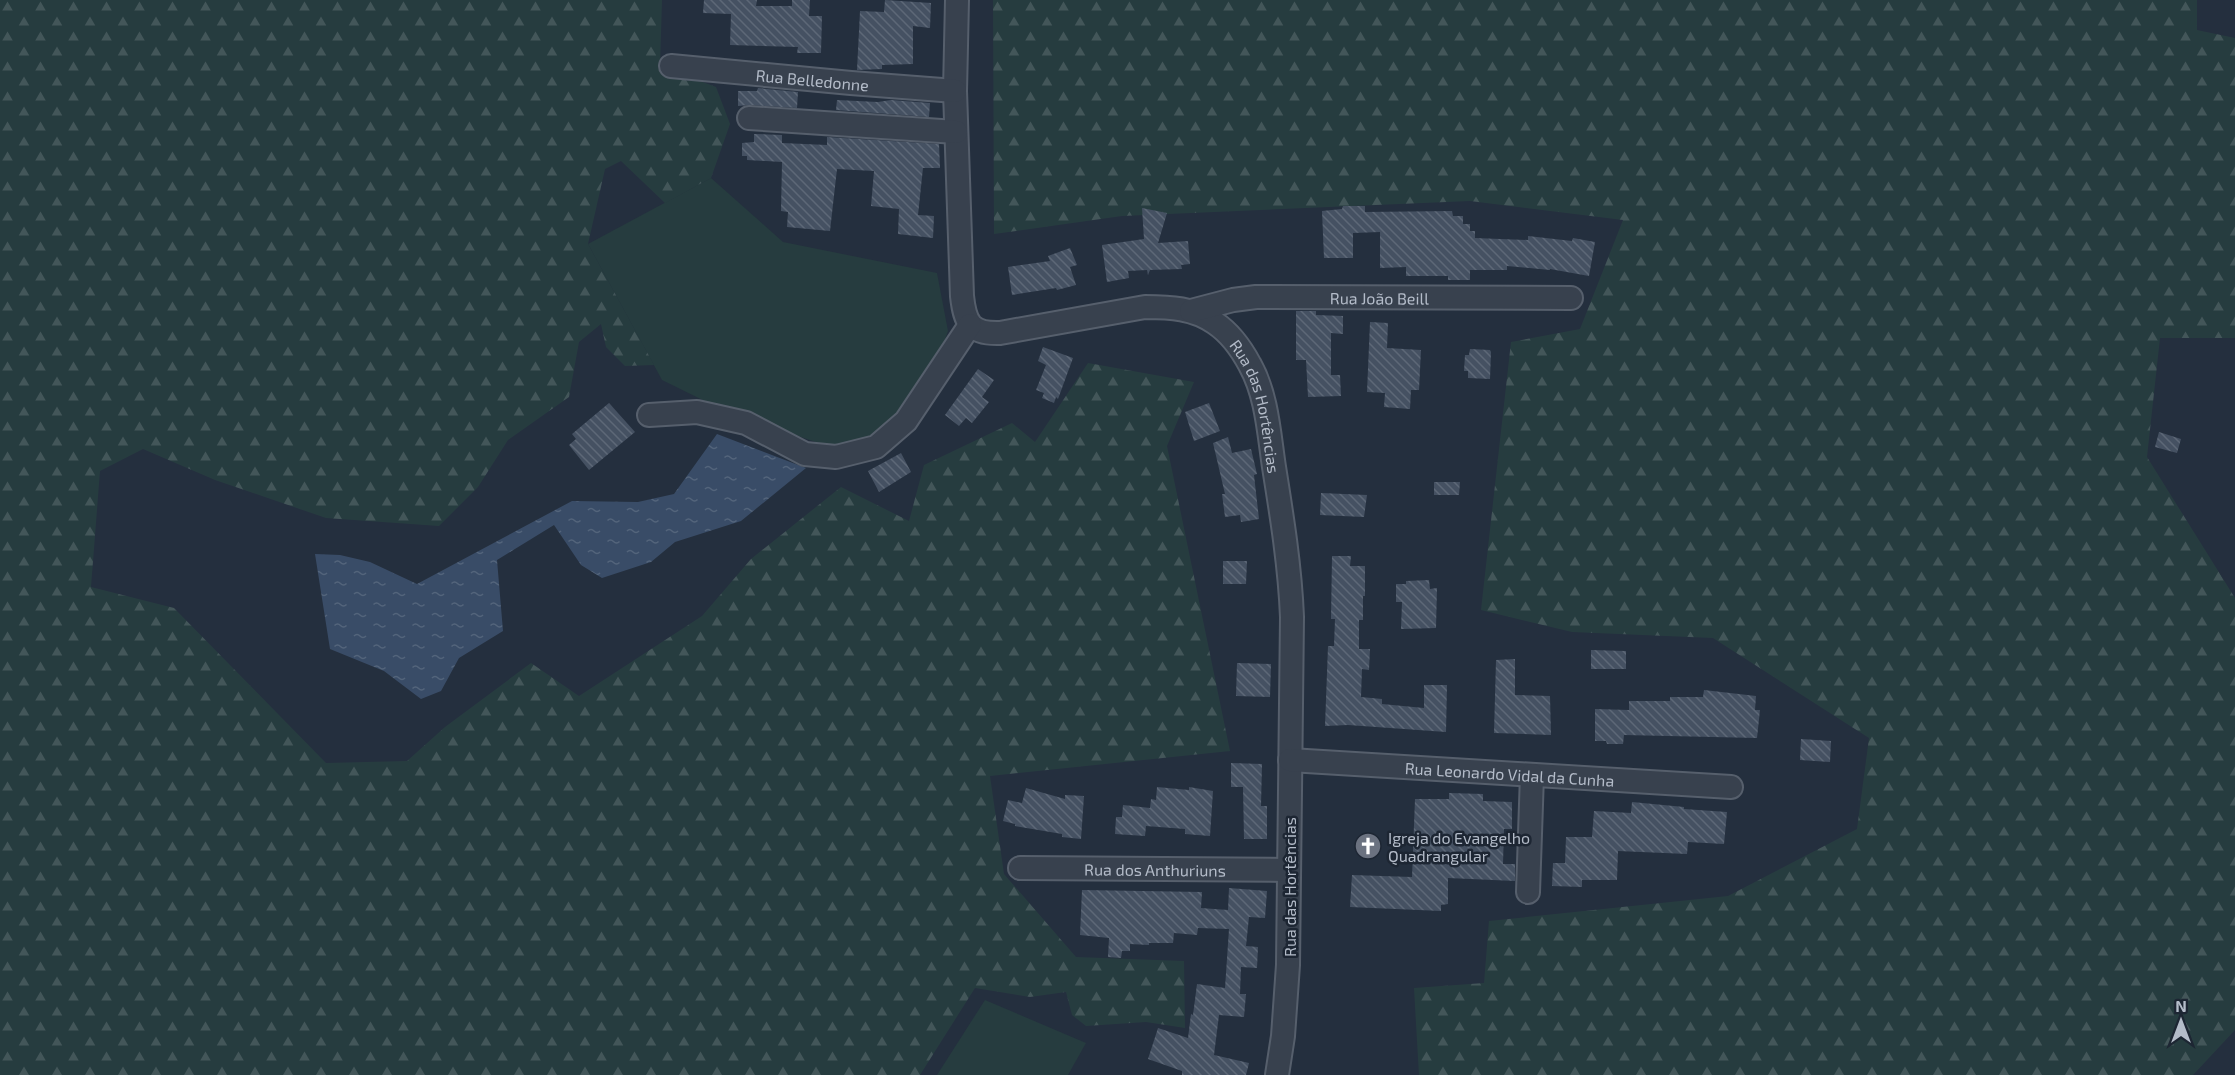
<svg xmlns="http://www.w3.org/2000/svg" width="2235" height="1075" viewBox="0 0 2235 1075" font-family="'Exo 2',sans-serif">
	<style>
		.grass { fill: #263c3f }
		.forest { fill: url(#forest-firs) }
		.water { fill: url(#water-ripples) }
		.building { fill: url(#building-back-hatch) }
		.lines { fill: none; stroke-linecap: round; stroke-linejoin: round }
		.minor-casing { stroke: #565f6c; stroke-width: 26 }
		.minor { stroke: #38414e; stroke-width: 22 }
		.labels { text-anchor: middle; dominant-baseline: central; stroke-width: 5; stroke-linejoin: round; paint-order: stroke }
		.street-label { font-size: 16px; fill: #b4bcc9; stroke: #1d2633 }
		.poi-label { font-size: 16px; fill: #b4bcc9; stroke: #1d2633; text-anchor: start }
	</style>
	<defs>
		<pattern id="forest-firs" width="22" height="20" patternUnits="userSpaceOnUse" patternTransform="scale(1.5)"><rect width="22" height="20" fill="#263c3f"/><path d="M5 1l3.5 6h-7zM16 11l3.5 6h-7z" fill="#435659"/></pattern>
		<pattern id="water-ripples" width="26" height="14" patternUnits="userSpaceOnUse" patternTransform="scale(1.5)"><rect width="26" height="14" fill="#394c67"/><path d="M2 4q2-2 4 0t4 0M15 11q2-2 4 0t4 0" fill="none" stroke="#53647b"/></pattern>
		<pattern id="building-back-hatch" width="6" height="6" patternUnits="userSpaceOnUse" patternTransform="scale(1.5)"><rect width="6" height="6" fill="#455162"/><path d="M-1 5l2 2M0 0l6 6M5-1l2 2" fill="none" stroke="#5d6877"/></pattern>
	</defs>
	<rect width="100%" height="100%" fill="#242f3e"/>
	<!-- grass -->
	<path class="grass" d="M711,178L783,242L937,273L948,331L943,345L916,394L878,441L845,452L727,412L662,380L588,244Z
		M985,1000L1086,1043L1068,1075H937Z"/>
	<!-- forest -->
	<path class="forest" d="M0,0H662L660,66L716,87L730,124L711,178L665,203L621,161L605,169L588,244L654,365L625,366L606,347L601,324L579,342L569,397L508,440L478,487L439,526L326,518L215,480L143,449L100,471L91,587L174,608L326,763L407,761L445,727L531,663L579,696L702,616L751,559L841,487L909,521L924,465L1012,423L1035,442L1088,363L1194,382L1167,446L1230,751L990,776L1004,874L1076,957L1184,961L1185,1028L1146,1022L1086,1026L1072,1015L1066,992L1030,997L975,988L920,1075H0Z
		M993,0H2197V30L2235,38V338H2160L2147,457L2235,598V1030L2193,1075H1419L1414,988L1484,983L1489,921L1728,896L1857,829L1869,738L1713,638L1572,632L1481,610L1511,342L1580,329L1623,220L1470,201L1122,216L994,234Z"/>
	<!-- water -->
	<path class="water" d="M717,434L806,468L741,521L675,542L651,562L602,578L581,565L554,525L497,560L503,631L459,658L441,691L421,699L384,671L330,649L315,554L340,555L370,562L417,584L572,501L638,502L674,494Z"/>
	<!-- building -->
	<path class="building" d="M704,0H757L756,6H792V0H810L809,16H822L821,53H797L798,47L730,45L731,14L703,13Z
		M885,0L931,3L930,28L913,26V64L882,65V69L857,70L860,11L884,12Z
		M758,88L798,92L797,108L750,105L738,106V91H757Z
		M837,100L878,102L891,100L930,103L929,117L836,110Z
		M754,134L782,135V143L827,145V137L939,144L940,168H923L918,215L934,216L933,238L898,234L899,209L871,206L874,171L837,169L830,231L787,227L788,212L781,211L782,162L747,160V156H742V143L754,142Z
		M1343,206H1365V212L1452,211L1453,216H1463V224H1470V231H1475V238L1528,240V236L1572,241L1573,238L1595,242L1589,276L1550,269V270L1507,266V270H1470V280H1448V276H1406V267L1380,268V232L1353,233V258H1324L1322,211L1342,209Z
		M1142,208L1167,213L1158,243L1188,241L1190,264L1181,265L1182,269L1150,270L1148,275L1147,270L1128,271L1129,278L1107,282L1102,245L1144,239Z
		M1070,248L1077,265L1070,267L1076,285L1057,290L1056,288L1012,295L1008,267L1050,261L1048,256Z
		M1296,311H1316V315L1343,316V334L1331,333V375H1340L1341,396L1308,397L1306,360H1296Z
		M1370,322L1388,323L1387,348L1421,350L1419,390H1411L1410,409L1384,407L1385,393L1367,392Z
		M1043,347L1073,358L1058,399L1056,397L1054,403L1042,398L1044,393L1036,390L1046,365L1038,361Z
		M1470,349L1490,350L1491,352L1490,379L1468,378V371H1464L1465,355H1469Z
		M978,369L994,380L982,397L989,402L972,423L966,418L959,426L945,415Z
		M609,403L635,432L589,470L569,445L576,439L572,434Z
		M1209,403L1220,431L1194,441L1185,412Z
		M2159,432L2181,439L2177,453L2155,447Z
		M1228,437L1232,453L1251,449L1257,474L1254,475L1259,519L1241,522L1240,515L1225,517L1222,494H1225L1213,443Z
		M901,453L911,472L879,492L868,471Z
		M1434,482H1460L1459,495H1434Z
		M1321,493L1367,495L1364,517L1320,515Z
		M1332,556H1351L1350,566H1365V596H1363V620H1359V649H1370L1369,670L1362,669L1361,697L1382,699V704L1424,708V685H1447L1446,732L1348,725L1325,726L1328,646H1334L1335,619H1331Z
		M1223,561H1247L1246,584H1223Z
		M1429,580L1430,589L1437,588L1436,628L1401,629L1402,602H1396V584H1406V581Z
		M1591,650L1626,651V669H1591Z
		M1515,659V695L1550,696L1551,735L1494,733L1496,660Z
		M1237,663L1271,664L1270,697L1236,696Z
		M1704,690L1756,696L1755,710H1760L1757,738L1624,735L1623,744H1607L1606,741H1595V709L1629,710V701H1670V697H1703Z
		M1801,739L1831,741L1830,762L1800,760Z
		M1231,763L1262,764L1261,806H1267V839H1244L1243,787H1231Z
		M1157,787L1189,790V787L1213,791L1210,836L1185,834V829L1146,826L1145,836L1115,834L1116,817H1122L1123,805L1150,808L1151,799L1156,800Z
		M1026,788L1065,799V795L1084,796L1081,839L1062,837V834L1015,826V824L1003,821L1008,800L1022,803Z
		M1449,793L1483,794V801L1512,802V829H1504L1503,864H1515V881L1448,878V904L1441,905V911L1350,907L1352,875L1412,877L1415,799H1449Z
		M1632,802L1684,807V809L1727,812L1724,844L1688,842L1687,854L1618,851L1617,880H1582V887L1552,886L1553,863H1565L1566,837H1592L1594,811L1631,813Z
		M1229,888L1267,891L1265,918L1249,917L1246,946L1258,947L1257,968L1241,967L1240,994H1246L1244,1017L1219,1015L1214,1055L1249,1063L1246,1075H1182V1071L1148,1059L1158,1028L1188,1038L1191,1014L1193,1015L1197,984L1225,988L1229,929L1198,928L1197,935L1174,933L1173,943H1149V945L1130,944V951H1122L1121,958L1108,957L1109,938L1080,935L1082,890L1202,892L1201,908L1228,910Z"/>
	<g class="lines">
		<defs>
			<g id="minor">
				<path id="s1" d="M957,0L955,91L962,296C965,324 971,334 1000,333L1145,307C1170,307 1194,308 1215,323C1230,333 1242,350 1250,365C1267,395 1269,434 1274,467C1282,517 1290,567 1292,617L1288,965L1283,1036L1277,1075"/>
				<path id="s2" d="M671,66L851,83L955,91"/>
				<path d="M749,118L956,132"/>
				<path id="s3" d="M1191,311L1233,300L1256,297L1571,298"/>
				<path d="M649,415L697,412L746,423L805,454L836,457L876,447L906,421L970,325"/>
				<path id="s4" d="M1290,760L1731,787"/>
				<path id="s5" d="M1020,868L1289,870"/>
				<path d="M1528,892L1532,775"/>
			</g>
		</defs>
		<!-- minor casing -->
		<use href="#minor" class="minor-casing"/>
		<!-- minor -->
		<use href="#minor" class="minor"/>
	</g>
	<!-- icons -->
	<defs>
		<symbol id="church-disc" viewBox="-11 -11 22 22"><circle r="9.5" fill="#6b7280" stroke="#1d2633"/><path d="M-1.2-6h2.4v3.5h3.3v2.4h-3.3V6h-2.4V-.1h-3.3v-2.4h3.3Z" fill="#fff"/></symbol>
	</defs>
	<g fill-rule="evenodd">
		<use href="#church-disc" x="1353" y="831" width="30" height="30"/>
	</g>
	<g class="labels">
		<!-- street labels -->
		<g class="street-label">
			<text stroke="none"><textPath href="#s2" startOffset="142">Rua Belledonne</textPath></text>
			<text stroke="none"><textPath href="#s3" startOffset="190">Rua João Beill</textPath></text>
			<text stroke="none"><textPath href="#s1" startOffset="675">Rua das Hortências</textPath></text>
			<text stroke="none"><textPath href="#s4" startOffset="220">Rua Leonardo Vidal da Cunha</textPath></text>
			<text stroke="none"><textPath href="#s5" startOffset="135">Rua dos Anthuriuns</textPath></text>
			<text transform="translate(1289 887) rotate(-90)">Rua das Hortências</text>
		</g>
		<!-- poi labels -->
		<g class="poi-label">
			<text x="1388" y="837">Igreja do Evangelho<tspan x="1388" dy="18">Quadrangular</tspan></text>
		</g>
	</g>
	<!-- north arrow -->
	<g transform="translate(2181 1021)" stroke="#1d2633" stroke-width="4.5" paint-order="stroke">
	<path d="M0-4.5L10 22L0 15L-10 22Z" fill="#b4bcc9"/>
	<text y="-9" font-size="16" font-weight="bold" text-anchor="middle" fill="#b4bcc9">N</text>
	</g>
</svg>
